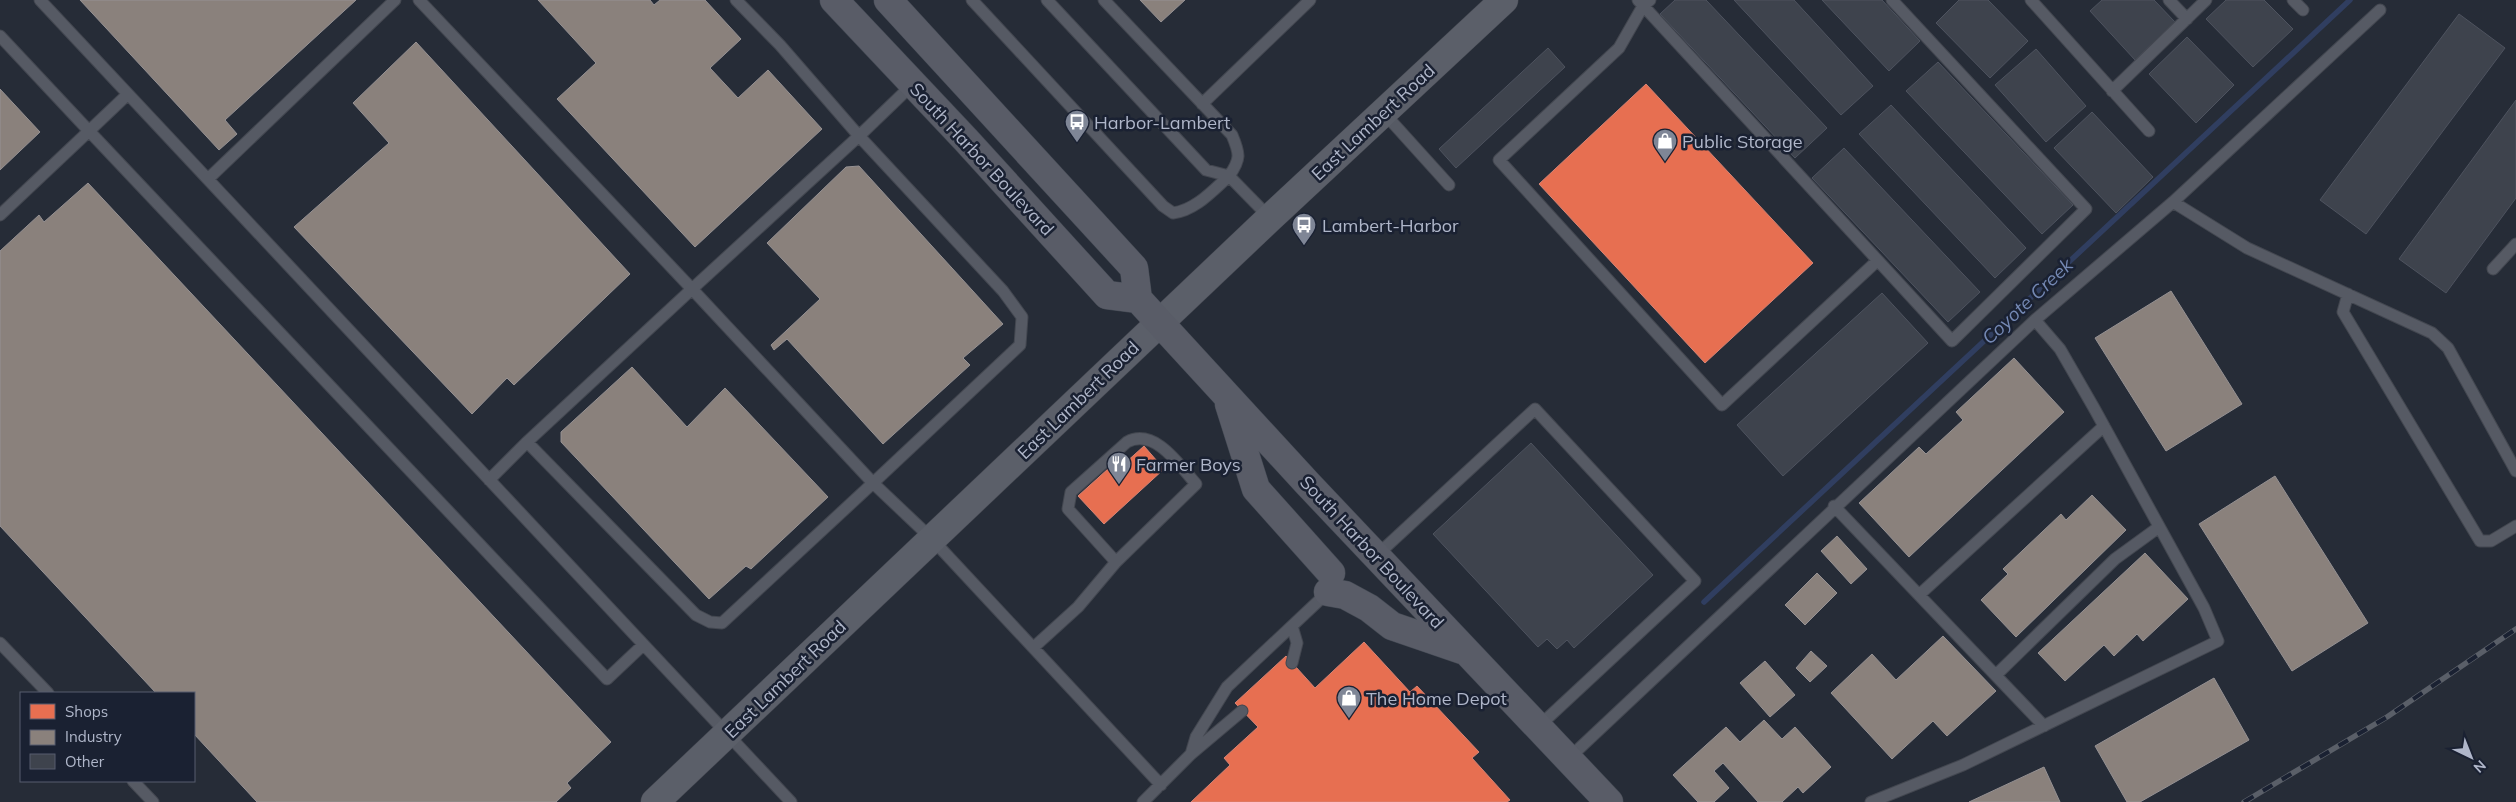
<svg xmlns="http://www.w3.org/2000/svg" width="2516" height="802" viewBox="0 0 2516 802" font-family="Mulish,sans-serif">
	<style>
		.shops { fill: #e76f51; stroke: #d68475 }
		.industry { fill: #8a817c; stroke: #959193 }
		.lines { fill: none; stroke-linecap: round; stroke-linejoin: round }
		.stream { stroke: #303e60; stroke-width: 5.5 }
		.building { fill: #3e434d; stroke: #4e535f }
		.service-casing { stroke: #434750; stroke-width: 13 }
		.secondary-casing { stroke: #434750; stroke-width: 29 }
		.primary-casing { stroke: #434953; stroke-width: 29 }
		.service { stroke: #565a64; stroke-width: 11 }
		.secondary { stroke: #5b5f69; stroke-width: 28 }
		.primary { stroke: #595c67; stroke-width: 28 }
		.rail-casing { stroke: #5a5f68; stroke-width: 5.5 }
		.rail { stroke: #1a2132; stroke-width: 4; stroke-dasharray: 11; stroke-linecap: butt }
		.labels { text-anchor: middle; dominant-baseline: central; stroke-width: 5; stroke-linejoin: round; paint-order: stroke }
		.poi-label { font-size: 18px; fill: #afb6c9; stroke: #1a2132; text-anchor: start }
		.street-label { font-size: 18px; fill: #afb6c9; stroke: #1a2132 }
		.water-label { font-size: 19px; font-style: italic; fill: #7488b3; stroke: #1a2132 }
	</style>
	<rect width="100%" height="100%" fill="#262c37"/>
	<!-- shops -->
	<path class="shops" d="M1646,84L1813,263L1705,363L1539,184Z
		M1144,446L1164,469L1104,524L1078,496L1109,468L1114,473Z
		M1364,642L1410,692L1417,686L1479,752L1472,758L1510,800L1507,802H1191L1230,765L1224,758L1258,727L1235,703L1286,656L1315,688Z"/>
	<!-- industry -->
	<path class="industry" d="M80,0H356L225,120L237,134L219,150Z
		M538,0H650L654,5L660,0H705L741,39L710,68L738,98L768,70L822,129L695,247L557,99L596,63Z
		M1140,0H1185L1161,22Z
		M416,42L630,274L514,385L507,378L472,414L294,227L389,143L353,103Z
		M0,89L40,132L0,170Z
		M859,166L1003,324L963,358L970,365L883,444L787,339L774,350L771,345L820,299L767,243L846,167Z
		M88,183L611,742L567,783L571,788L556,802H257L194,734V693H156L0,526V251L39,215L44,222Z
		M2171,291L2242,404L2166,451L2095,338Z
		M2014,358L2064,412L1909,557L1859,503L1919,447L1926,454L1963,420L1956,412Z
		M632,367L687,427L725,388L828,497L751,569L746,566L709,599L561,442V432Z
		M2275,476L2368,623L2292,671L2199,524Z
		M2092,495L2126,530L2016,637L1981,600L2008,574L2003,569L2061,514L2066,520Z
		M1837,536L1867,569L1851,584L1821,551Z
		M2145,553L2188,599L2143,641L2137,634L2114,656L2104,645L2065,681L2038,653Z
		M1817,573L1837,593L1805,625L1785,605Z
		M1943,636L1996,691L1947,736L1933,721L1892,759L1831,693L1872,654L1896,680Z
		M1811,651L1827,666L1810,682L1796,668Z
		M1765,661L1795,695L1770,717L1740,683Z
		M2214,678L2249,740L2140,802H2127L2095,746Z
		M1764,720L1782,739L1795,727L1831,767L1803,793L1798,787L1782,802H1758L1723,763L1714,771L1729,788L1714,802H1698L1673,775L1726,727L1740,742Z
		M2044,767L2060,802H1969Z"/>
	<g class="lines">
		<!-- stream -->
		<path class="stream" d="M1704,602L2350,0"/>
	</g>
	<!-- building -->
	<path class="building" d="M1675,0H1706L1827,128L1795,158L1660,14Z
		M1734,0H1794L1873,86L1841,115Z
		M1822,0H1882L1920,41L1889,71Z
		M1959,0H1988L2028,41L1990,78L1936,23Z
		M2102,0H2154L2175,22L2135,60L2090,11Z
		M2226,0H2264L2293,29L2253,67L2206,19Z
		M2459,14L2505,48L2366,234L2320,200Z
		M2187,37L2234,85L2196,123L2149,74Z
		M1548,48L1565,67L1456,168L1439,149Z
		M2036,49L2086,106L2046,142L1995,85Z
		M1938,62L2073,205L2042,234L1906,91Z
		M2516,100V198L2446,293L2399,259Z
		M1891,105L2026,248L1995,278L1859,134Z
		M2092,112L2153,177L2116,213L2054,148Z
		M1844,148L1980,292L1948,322L1812,178Z
		M1882,293L1928,343L1783,476L1737,425Z
		M1531,443L1653,575L1574,648L1567,640L1557,649L1547,639L1538,647L1433,534Z"/>
	<g class="lines">
		<defs>
			<path id="service" d="M40,0L791,802
				M419,0L692,289L527,442L696,615L710,622L722,623L873,483L692,289L859,136L780,45L736,0
				M972,0L1163,206L1173,213C1196,210 1213,190 1229,176L1206,170L1047,0
				M1104,0L1232,135C1240,154 1241,159 1229,176L1270,218
				M1638,0L1952,341L2086,209L1892,0
				M1650,0L1643,6L1619,48L1499,160L1722,405L1877,261
				M2031,0L2149,131
				M2169,0L2187,19
				M2293,0L2303,10
				M0,36L89,131L0,215
				M913,84L859,136L1003,291L1022,317L1020,345L873,483L931,538L1161,785
				M2112,91L2206,0
				M128,94L89,131L607,679L643,645
				M1202,104L1310,0
				M1383,112L1449,185
				M208,179L395,0
				M2173,202L2247,248L2432,333L2448,348L2516,471
				M2493,269L2516,244
				M2348,294L2343,312L2480,541H2491L2516,526
				M2035,320L2173,202L2380,10
				M489,480L527,442
				M1834,506L2044,726
				M1376,556L1535,409L1695,581L1538,727
				M1919,595L2104,426
				M1292,626L1297,643L1292,663
				M0,643L48,693
				M1034,647L1078,607L1116,562L1196,484C1180,466 1155,427 1127,442L1071,492L1068,509L1116,562
				M1996,675L2115,559L2159,527
				M1191,754L1242,711
				M1568,759L2035,320L2060,349L2094,408L2204,608L2218,641L1963,765L1871,802
				M133,781L153,802
				M1143,802L1191,754L1196,737L1227,687L1328,592"/>
			<path id="secondary" d="M655,802L1270,218L1504,0"/>
			<path id="primary" d="M834,0L966,140L1107,295L1138,299
				M888,0L1134,268L1138,299L1308,484L1609,802
				M1229,404L1256,489L1331,573
				M1328,592L1345,595L1369,608L1392,626L1462,650"/>
		</defs>
		<!-- service casing -->
		<use href="#service" class="service-casing"/>
		<!-- secondary casing -->
		<use href="#secondary" class="secondary-casing"/>
		<!-- primary casing -->
		<use href="#primary" class="primary-casing"/>
		<!-- service -->
		<use href="#service" class="service"/>
		<!-- secondary -->
		<use href="#secondary" class="secondary"/>
		<!-- primary -->
		<use href="#primary" class="primary"/>
		<defs>
			<path id="rail" d="M2244,802L2387,717L2516,629"/>
		</defs>
		<!-- rail casing -->
		<use href="#rail" class="rail-casing"/>
		<!-- rail -->
		<use href="#rail" class="rail"/>
	</g>
	<!-- icons -->
	<defs>
		<symbol id="bus-pin" viewBox="-11 -11 22 30"><path d="M0 17L-7.5 6A9.5 9.5 0 1 1 7.5 6Z" fill="#7f8696" stroke="#1a2132"/><path d="M-5-6H5V4H4V6H2V4H-2V6H-4V4H-5ZM-3.5-4V0h7V-4ZM-3.5 1.2v1.5H-2V1.2ZM2 1.2v1.5H3.5V1.2Z" fill="#fff"/></symbol>
		<symbol id="shop-pin" viewBox="-11 -11 22 30"><path d="M0 17L-7.5 6A9.5 9.5 0 1 1 7.5 6Z" fill="#7f8696" stroke="#1a2132"/><path d="M-5-2.5h2.3a2.7 3.5 0 0 1 5.4 0H5L5.5 6h-11ZM-1.5-2.5h3a1.5 2.3 0 0 0-3 0Z" fill="#fff"/></symbol>
		<symbol id="restaurant-pin" viewBox="-11 -11 22 30"><path d="M0 17L-7.5 6A9.5 9.5 0 1 1 7.5 6Z" fill="#7f8696" stroke="#1a2132"/><path d="M-5-6h1v4h1v-4h1v4h1v-4h1v5L-1.5 .5V6h-2V.5L-5-1ZM5-6V6H3V1.5H1.5Q1.5-4 5-6Z" fill="#fff"/></symbol>
	</defs>
	<g fill-rule="evenodd">
		<use href="#bus-pin" x="1063" y="108" width="28" height="38"/>
		<use href="#shop-pin" x="1651" y="127" width="28" height="38"/>
		<use href="#bus-pin" x="1290" y="211" width="28" height="38"/>
		<use href="#restaurant-pin" x="1105" y="450" width="28" height="38"/>
		<use href="#shop-pin" x="1335" y="684" width="28" height="38"/>
	</g>
	<g class="labels">
		<!-- poi labels -->
		<g class="poi-label">
			<text x="1094" y="122">Harbor-Lambert</text>
			<text x="1682" y="141">Public Storage</text>
			<text x="1322" y="225">Lambert-Harbor</text>
			<text x="1136" y="464">Farmer Boys</text>
			<text x="1366" y="698">The Home Depot</text>
		</g>
		<!-- street labels -->
		<g class="street-label">
			<text transform="translate(1373 122) rotate(-43)">East Lambert Road</text>
			<text transform="translate(982 159) rotate(47)">South Harbor Boulevard</text>
			<text transform="translate(1078 400) rotate(-44)">East Lambert Road</text>
			<text transform="translate(1372 552) rotate(47)">South Harbor Boulevard</text>
			<text transform="translate(785 679) rotate(-44)">East Lambert Road</text>
		</g>
		<!-- water labels -->
		<g class="water-label">
			<text transform="translate(2027 301) rotate(-43)">Coyote Creek</text>
		</g>
	</g>
	<!-- legend -->
	<rect x="20" y="692" width="175" height="90" fill="#1a2132" stroke="#565d6e"/>
	<rect x="30" y="704" width="25" height="15" fill="#e76f51" stroke="#565d6e"/>
	<text x="65" y="717" font-size="15" fill="#afb6c9">Shops</text>
	<rect x="30" y="730" width="25" height="15" fill="#8a817c" stroke="#565d6e"/>
	<text x="65" y="742" font-size="15" fill="#afb6c9">Industry</text>
	<rect x="30" y="754" width="25" height="15" fill="#3e434d" stroke="#565d6e"/>
	<text x="65" y="767" font-size="15" fill="#afb6c9">Other</text>
	<!-- north arrow -->
	<g transform="translate(2471 757) rotate(137)" stroke="#1a2132" stroke-width="4" paint-order="stroke">
	<path d="M0-4L9 19L0 12L-9 19Z" fill="#afb6c9"/>
	<text y="-8" font-size="14" font-weight="bold" text-anchor="middle" fill="#afb6c9">N</text>
	</g>
</svg>
